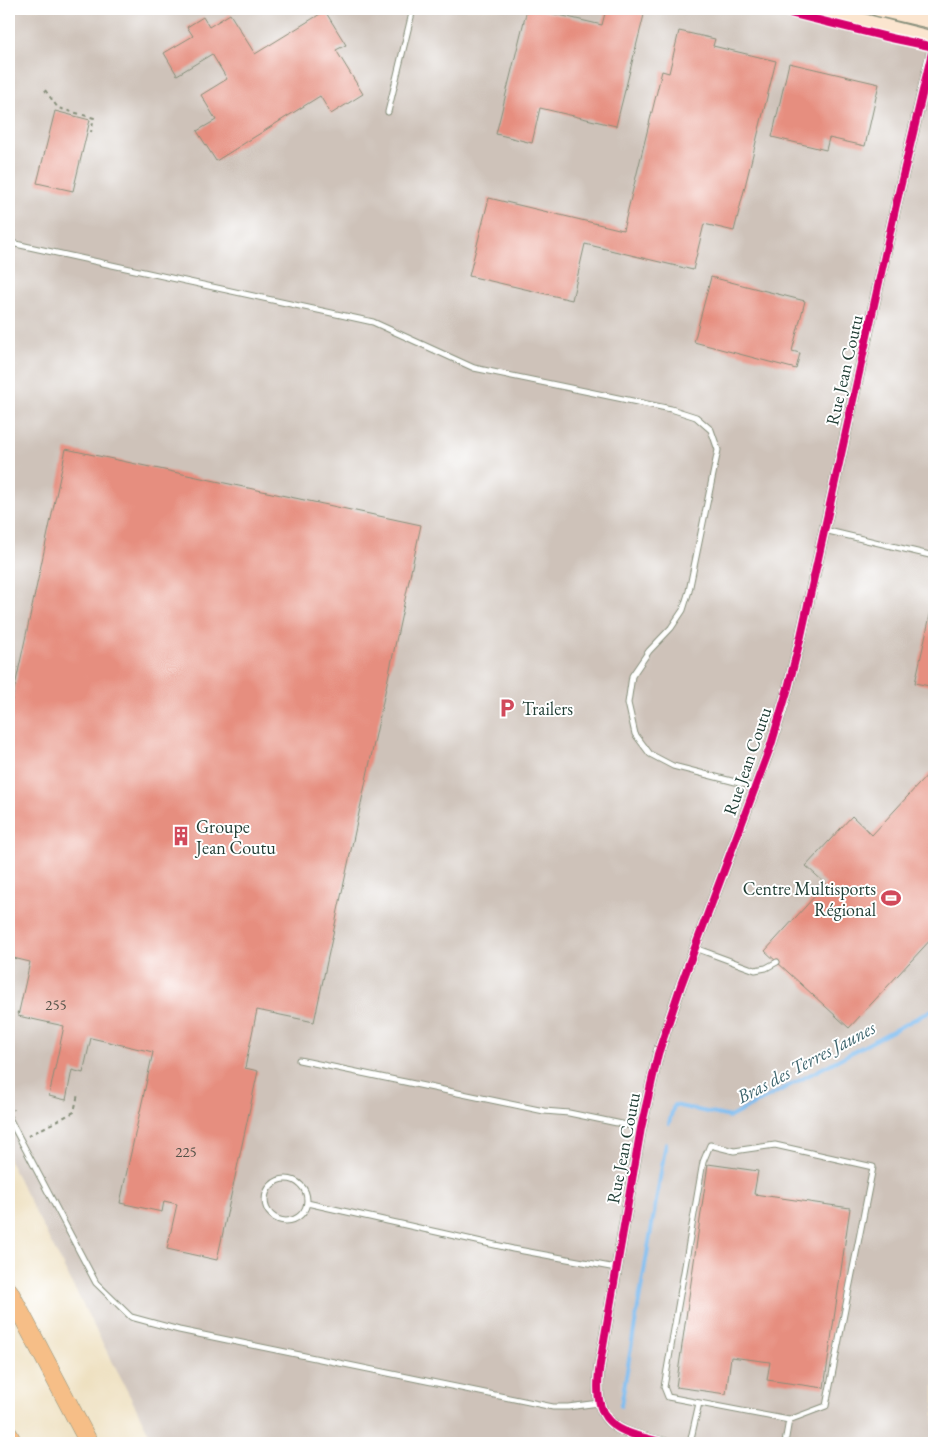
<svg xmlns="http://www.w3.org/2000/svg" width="943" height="1452" viewBox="0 0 943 1452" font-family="'EB Garamond',serif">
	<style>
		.industrial { fill: #cec2b9 }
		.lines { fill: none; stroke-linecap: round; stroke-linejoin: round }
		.stream { stroke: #7bbbf0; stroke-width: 4 }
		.building { fill: #e68e7f }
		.service-casing { stroke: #868e7a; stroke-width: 7 }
		.minor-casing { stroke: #868e7a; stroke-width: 12 }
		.secondary-casing { stroke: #868e7a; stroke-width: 16 }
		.motorway-casing { stroke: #868e7a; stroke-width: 19 }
		.path { stroke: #868e7a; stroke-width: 2; stroke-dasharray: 4 4; stroke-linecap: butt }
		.service { stroke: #fff; stroke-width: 5 }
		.minor { stroke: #fff; stroke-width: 10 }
		.secondary { stroke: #fbe5cf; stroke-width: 14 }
		.motorway { stroke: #f6be87; stroke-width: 18 }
		.cycleway-casing { stroke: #fff; stroke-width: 11 }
		.cycleway { stroke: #d6006c; stroke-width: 8 }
		.labels { text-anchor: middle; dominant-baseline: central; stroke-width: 4; stroke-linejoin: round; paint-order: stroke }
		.number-label { font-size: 15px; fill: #515147 }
		.street-label { font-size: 18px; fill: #1f3d34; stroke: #fff }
		.poi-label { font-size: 18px; fill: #1f3d34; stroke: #fff; text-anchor: start }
		.water-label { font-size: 19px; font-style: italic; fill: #3b636c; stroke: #fff }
	</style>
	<rect width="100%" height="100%" fill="#fff"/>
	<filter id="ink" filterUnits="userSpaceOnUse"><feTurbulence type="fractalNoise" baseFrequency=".02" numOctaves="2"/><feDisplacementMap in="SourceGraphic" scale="10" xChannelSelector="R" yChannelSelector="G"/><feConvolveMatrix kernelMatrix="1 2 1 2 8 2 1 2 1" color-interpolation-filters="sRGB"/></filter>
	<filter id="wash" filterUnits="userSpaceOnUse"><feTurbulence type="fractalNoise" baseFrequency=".0096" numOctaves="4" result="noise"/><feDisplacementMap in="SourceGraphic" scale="20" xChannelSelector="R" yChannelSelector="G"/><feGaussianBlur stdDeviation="1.12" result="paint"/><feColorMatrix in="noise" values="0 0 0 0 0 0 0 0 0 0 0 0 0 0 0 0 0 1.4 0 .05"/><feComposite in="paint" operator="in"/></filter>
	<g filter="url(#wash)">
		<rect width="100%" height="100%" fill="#eee0c0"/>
		<!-- industrial -->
		<path class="industrial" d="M9,9H934V1443H154L9,1161Z"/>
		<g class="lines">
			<!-- stream -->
			<path class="stream" d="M669,1123L674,1105L730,1117L934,1009
				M621,1406L666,1143"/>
		</g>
		<g id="blocks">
			<!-- building -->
			<path class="building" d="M527,9H533L602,25L606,9H619L644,15L616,126L540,108L532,143L496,134Z
				M325,11L346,45L336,50L363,94L331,114L320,96L216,161L197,131L216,120L201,95L227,79L212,54L177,75L164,53L193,36L187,27L203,17L209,27L230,14L255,54Z
				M679,31L715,39L713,46L776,61L734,231L704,224L693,270L585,244L572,300L469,276L489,198L623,230L662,71L669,73Z
				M789,63L879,84L865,146L829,138L826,150L772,137Z
				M55,111L90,120L73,191L37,183Z
				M711,277L805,301L792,351L800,353L796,369L694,342Z
				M66,449L421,525L314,1022L257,1010L245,1068L258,1071L217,1260L167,1249L177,1204L164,1201L162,1212L120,1203L153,1052L91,1038L83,1073L72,1070L66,1100L49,1096L64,1026L18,1016L30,962L9,957V714Z
				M933,602H934V687L915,683Z
				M930,772L934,776V936L849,1028L765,951L826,884L806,866L852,816L872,835Z
				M708,1164L758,1171L754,1194L850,1208L824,1388L767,1380L770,1362L731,1357L726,1394L676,1387Z"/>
		</g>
	</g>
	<g filter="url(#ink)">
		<use href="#blocks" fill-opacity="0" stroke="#868e7a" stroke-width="1"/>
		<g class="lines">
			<defs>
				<path id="service" d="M388,112L413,9
					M9,245L11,243L373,322L474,368L671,409L696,417L711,430L718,450L689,591L683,610L671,628L649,651L632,676L628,703L635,734L650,754L673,766L755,787
					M824,530L934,556
					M695,948L755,970L766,968L777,962
					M299,1060L544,1111L569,1113L641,1128
					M9,1118L96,1283L131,1317L179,1330L553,1407H568L599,1403
					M710,1145L734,1151L775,1145L873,1167L826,1406L789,1420L668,1397L664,1387L703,1162Z
					M265 1200a21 21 0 1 1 42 0a21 21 0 1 1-42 0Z
					M307,1203L513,1249L616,1268
					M690,1443L699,1403
					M785,1443L789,1420"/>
				<path id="minor" d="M665,1443C613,1431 591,1424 600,1364L641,1128L658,1054L681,985L771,745L788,688L801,636L896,205L934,44"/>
				<path id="secondary" d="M816,9L934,39
					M878,9L934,22"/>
				<path id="motorway" d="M9,1291L89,1443
					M9,1435L13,1443"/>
			</defs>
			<!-- service casing -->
			<use href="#service" class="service-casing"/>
			<!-- minor casing -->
			<use href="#minor" class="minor-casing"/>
			<!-- secondary casing -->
			<use href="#secondary" class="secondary-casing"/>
			<!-- motorway casing -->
			<use href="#motorway" class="motorway-casing"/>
			<!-- path -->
			<path class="path" d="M45,90L58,108L94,118L91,132
				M9,983L10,979
				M9,1011L19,1013
				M9,1102L13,1110
				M28,1136L74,1112L78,1094"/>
			<!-- service -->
			<use href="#service" class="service"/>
			<!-- minor -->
			<use href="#minor" class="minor"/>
			<!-- secondary -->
			<use href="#secondary" class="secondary"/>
			<!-- motorway -->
			<use href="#motorway" class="motorway"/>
			<defs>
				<path id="cycleway" d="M774,9L891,38L934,47
					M665,1443C613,1431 591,1424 600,1364L641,1128L658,1054L681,985L771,745L788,688L801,636L896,205L934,44"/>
			</defs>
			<!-- cycleway casing -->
			<use href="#cycleway" class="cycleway-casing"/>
			<!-- cycleway -->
			<use href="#cycleway" class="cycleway"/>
		</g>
	</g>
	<!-- icons -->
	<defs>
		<symbol id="parking-bare" viewBox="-9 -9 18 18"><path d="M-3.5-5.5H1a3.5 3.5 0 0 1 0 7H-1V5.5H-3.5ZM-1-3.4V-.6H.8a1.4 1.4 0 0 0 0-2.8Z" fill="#d1495b" stroke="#fff" stroke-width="2.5" paint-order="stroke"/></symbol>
		<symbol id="building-bare" viewBox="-9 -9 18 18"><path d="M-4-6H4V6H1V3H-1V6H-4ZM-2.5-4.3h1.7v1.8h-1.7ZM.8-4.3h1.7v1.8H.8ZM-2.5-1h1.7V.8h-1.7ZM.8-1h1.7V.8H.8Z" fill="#d1495b" stroke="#fff" stroke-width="2.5" paint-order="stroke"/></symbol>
		<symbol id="stadium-bare" viewBox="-9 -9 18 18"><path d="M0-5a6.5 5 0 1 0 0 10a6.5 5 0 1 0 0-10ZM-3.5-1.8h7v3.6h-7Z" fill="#d1495b" stroke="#fff" stroke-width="2.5" paint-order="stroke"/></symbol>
	</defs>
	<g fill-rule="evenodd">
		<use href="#parking-bare" x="493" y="694" width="28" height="28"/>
		<use href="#building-bare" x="167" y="822" width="28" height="28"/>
		<use href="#stadium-bare" x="877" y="884" width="28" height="28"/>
	</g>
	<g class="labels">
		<!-- number labels -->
		<g class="number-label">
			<text x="56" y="1004">255</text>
			<text x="186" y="1151">225</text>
		</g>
		<!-- street labels -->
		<g class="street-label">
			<text transform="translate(844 370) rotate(-77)">Rue Jean Coutu</text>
			<text transform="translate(747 761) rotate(-71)">Rue Jean Coutu</text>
			<text transform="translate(623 1148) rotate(-79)">Rue Jean Coutu</text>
		</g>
		<!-- poi labels -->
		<g class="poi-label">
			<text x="522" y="708">Trailers</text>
			<text x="196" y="826">Groupe<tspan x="196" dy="21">Jean Coutu</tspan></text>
			<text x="876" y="888" text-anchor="end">Centre Multisports<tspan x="876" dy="21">Régional</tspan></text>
		</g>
		<!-- water labels -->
		<g class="water-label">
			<text transform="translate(806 1062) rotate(-28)">Bras des Terres Jaunes</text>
		</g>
	</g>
	<!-- margin -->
	<rect width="943" height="1452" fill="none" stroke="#fff" stroke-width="30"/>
</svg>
